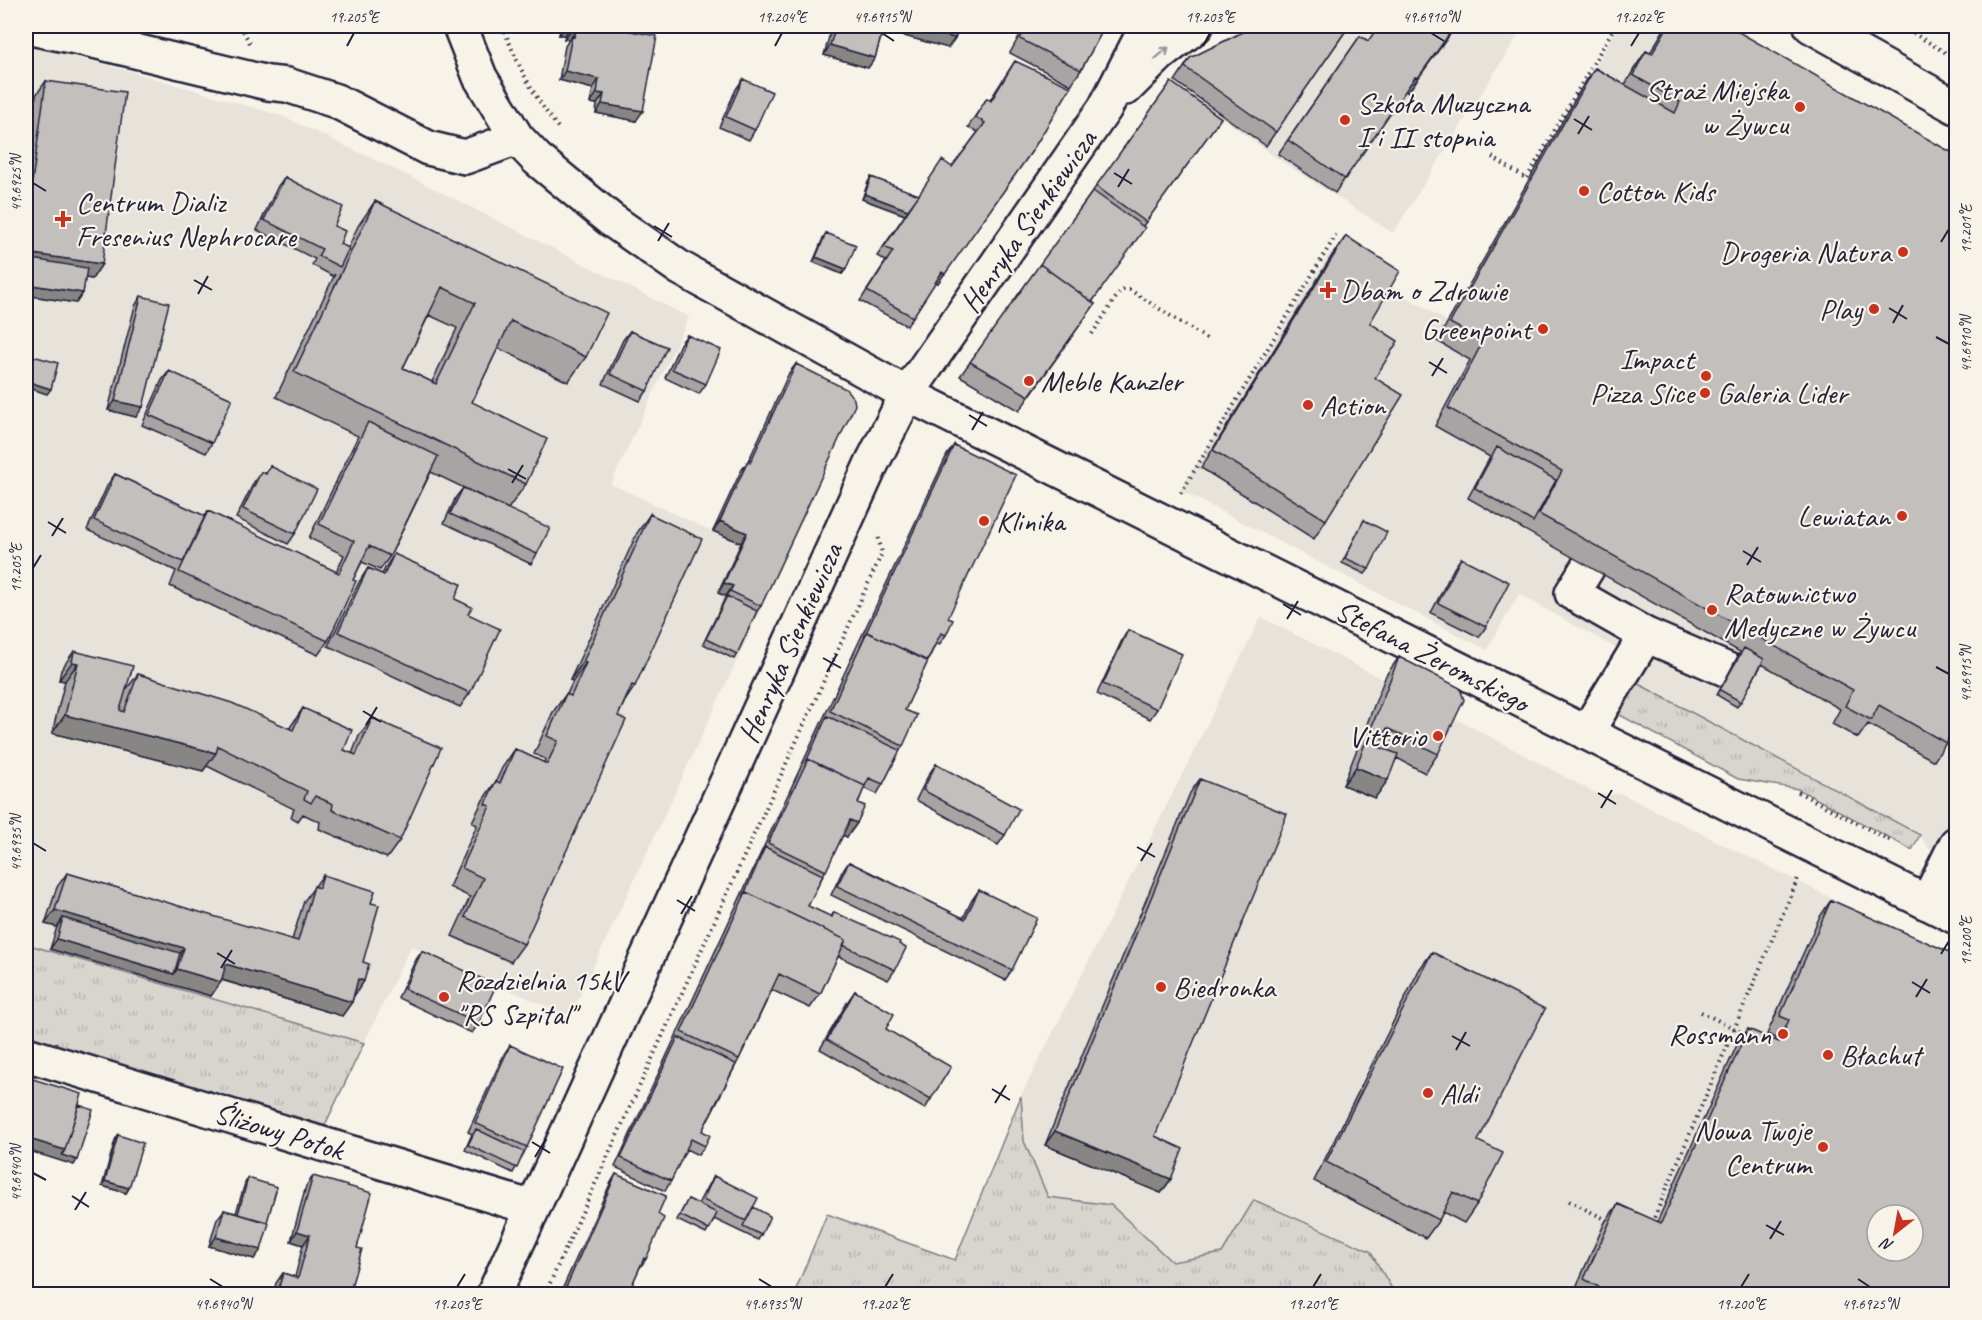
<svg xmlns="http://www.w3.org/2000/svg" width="1982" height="1320" viewBox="0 0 1982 1320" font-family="Caveat,sans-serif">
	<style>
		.built { fill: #e7e3db; fill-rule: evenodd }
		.grass { fill: url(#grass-tufts); stroke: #7d7c85; stroke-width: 1.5 }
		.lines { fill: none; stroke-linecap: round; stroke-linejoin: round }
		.minor-casing { stroke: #22223b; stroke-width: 38 }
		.path { stroke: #22223b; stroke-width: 4; stroke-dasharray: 1.5 4.5; stroke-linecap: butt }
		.minor { stroke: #f7f3e8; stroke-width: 33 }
		.wall { fill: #a7a4a3; stroke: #22223b; stroke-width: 1.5; fill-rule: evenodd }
		.shaded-wall { fill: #888684; stroke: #22223b; stroke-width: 1.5 }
		.building { fill: #c2bfbd; stroke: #22223b; stroke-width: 1.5; fill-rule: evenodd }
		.oneway { stroke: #97959a }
		.ticks { fill: none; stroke: #22223b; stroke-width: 2 }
		.poi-dot { fill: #c8321e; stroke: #f7f3e8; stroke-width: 2 }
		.labels { text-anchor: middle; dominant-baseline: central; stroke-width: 4.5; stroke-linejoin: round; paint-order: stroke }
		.poi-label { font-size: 30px; fill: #22223b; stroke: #f7f3e8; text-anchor: start }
		.street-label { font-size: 30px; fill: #22223b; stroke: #f7f3e8 }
		.neatline { fill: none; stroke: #22223b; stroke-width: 2 }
		.ticks-label { font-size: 15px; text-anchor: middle; fill: #22223b }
	</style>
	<defs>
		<pattern id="grass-tufts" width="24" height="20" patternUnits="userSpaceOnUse" patternTransform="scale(1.5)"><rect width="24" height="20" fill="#d8d5cf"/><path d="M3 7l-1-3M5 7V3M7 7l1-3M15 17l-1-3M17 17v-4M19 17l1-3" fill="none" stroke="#b9b7b3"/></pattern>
	</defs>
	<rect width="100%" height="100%" fill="#f7f3e8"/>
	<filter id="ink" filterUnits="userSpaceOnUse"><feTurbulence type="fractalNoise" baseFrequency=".0167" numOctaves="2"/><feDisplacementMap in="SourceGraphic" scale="12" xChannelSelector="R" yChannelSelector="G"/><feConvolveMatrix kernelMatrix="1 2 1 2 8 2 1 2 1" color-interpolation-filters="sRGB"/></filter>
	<g filter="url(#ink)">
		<!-- built -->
		<path class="built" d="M1242,26H1524L1393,233L1278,159L1174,82L1191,66Z
			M1617,26H1708L1956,165V873L1941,864L1919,835L1635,682L1622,652L1519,594L1487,650L1180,490L1331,251L1450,323L1571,113Z
			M26,45L130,71L282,116L411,177L689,317L611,484L782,564L570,1017L411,946L364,1043L26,944V925L32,893H26Z
			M1261,617L1369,672L1597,794H1622L1956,960V1294H1395L1370,1251L1222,1253L1172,1262L1111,1205L1048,1197L1024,1141L1021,1096ZM1877,1215H1913V1251H1877Z"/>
		<!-- grass -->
		<path class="grass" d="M1635,682L1920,835L1912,850L1798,789L1738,779L1618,714Z
			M26,944L364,1043L324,1127L26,1044Z
			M1021,1096L1024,1141L1048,1197L1111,1205L1172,1262L1222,1253L1254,1200L1370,1251L1395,1294H794L827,1214L955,1260Z"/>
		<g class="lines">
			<defs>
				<path id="minor" d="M460,26L480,77L517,138L537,159L610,219L680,268L907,394L1956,917
					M1811,26L1956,107
					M26,27L81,38L268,83L287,85L336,101L428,148L465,157L517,138
					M1126,88L1159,55L1196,26
					M1588,567L1572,593L1646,635
					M1586,733L1646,635L1730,671
					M1927,903L1956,844
					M26,1054L533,1208
					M494,1294L871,465L907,394L1105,108L1147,26"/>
			</defs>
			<!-- minor casing -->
			<use href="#minor" class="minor-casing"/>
			<!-- path -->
			<path class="path" d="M240,26L250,43
				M503,26C516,63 535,99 560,130
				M1568,26L1570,27
				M1913,33L1956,59
				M1492,157L1527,179
				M1527,178L1615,26
				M1092,334L1119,293L1123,290H1130L1210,341
				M1181,493L1336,235
				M1798,792L1891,841
				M1701,1012L1747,1035
				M1569,1201L1611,1222
				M1652,1223L1799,876
				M545,1294L882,553L878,535"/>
			<!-- minor -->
			<use href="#minor" class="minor"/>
		</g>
		<!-- wall -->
		<path class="wall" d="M554,26H609L636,121L596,113L597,104L590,103L593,89L559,80L565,46L569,40L564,39L565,35H559L560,30L554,29Z
			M832,26H959L955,38L948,48L883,30L875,58L868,68L824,55Z
			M1022,26H1105L1081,70L1071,85L1010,53L1023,29L1020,28Z
			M1349,26L1266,146L1175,81L1190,58L1239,34Z
			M1456,26L1408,92L1405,91L1335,193L1278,154L1360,36L1368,41Z
			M1666,26H1728L1946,743L1934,761L1868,724L1858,738L1832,724L1840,709L1762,664L1737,707L1717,695L1740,652L1468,498L1490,457L1435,426L1470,360L1437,341L1582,87L1595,68L1625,85L1634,69L1646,51L1650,53Z
			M1015,61L938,283L935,282L907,326L860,301L886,261L877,256L905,215L862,199L868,182L871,177L918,195L952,167L978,132L968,127L987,98L990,100Z
			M743,79L755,130L749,140L719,127L736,89Z
			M46,81L102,264L92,279L85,278L83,293L76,303L26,295V169L36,95Z
			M1171,82L1221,118L1143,226L1092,302L1095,304L1019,411L960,376Z
			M285,177L334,226L340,244L348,248L358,226L375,201L586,357L568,382L498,348L472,402L526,484L508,509L431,472L390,556L380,570L362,562L353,580L328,641L318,655L170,586L176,571L87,530L108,484L115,474L205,516L208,511L336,572L344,555L309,538L358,436L276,397L335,274L333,276L312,265L315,259L257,230L278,186ZM429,315L457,328L432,382L403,368Z
			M826,233L846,269L842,274L813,262L823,238Z
			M1346,236L1375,378L1326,520L1314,539L1201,468L1333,254Z
			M141,296L136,417L108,410L135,306Z
			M630,331L647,391L640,401L603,384L623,340Z
			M687,335L706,384L699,394L665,378L680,344Z
			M796,364L761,606L757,611L737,654L734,659L703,644L726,596L718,593L741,543L713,531L741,471L748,461V462L789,373Z
			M169,371L212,443L206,453L142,425L162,380Z
			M954,445L948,618L946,635L939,645L936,643L905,710L903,746L900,750L883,784L877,794L864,788L858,803L857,823L847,837L843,835L808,906L831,917L834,912L899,944L895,970L888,980L838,956L820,994L810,1008L772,990L739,1059L702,1131L705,1146L698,1155L686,1149L671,1181L665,1191L615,1167L857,646L947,455Z
			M270,466L295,534L288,544L236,518L254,482L261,472L265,474Z
			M463,488L537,554L531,564L444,523L456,497Z
			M650,514L635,686L625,701L618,716L524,944L511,962L452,936L470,897L449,887L477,825L472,822L483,800L496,781L502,768L515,749L544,763L545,759L534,754L553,712L566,694H567L573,681L570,680L637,533Z
			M1364,520L1369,569L1365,574L1342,563Z
			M394,554L455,599L468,614L470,693L460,707L328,646L359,582L368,568L382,574L385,568Z
			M1461,558L1486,627L1479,637L1431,613L1454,568Z
			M1128,630L1157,709L1150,719L1097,694L1122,640Z
			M74,651L125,691L138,674L289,729L303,708L344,750L352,754L359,736L372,718L400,840L387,858L319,829L320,822L303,814L298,821L291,817L294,809L207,766L203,771L52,733L65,681L59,680L61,670Z
			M1399,657L1438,754L1425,773L1397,758L1375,798L1343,785L1386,675Z
			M936,764L1005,835L998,845L916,800L929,774Z
			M1200,779L1155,1136L1171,1179L1161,1193L1045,1145L1190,793Z
			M849,862L963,918L972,900L979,890L1012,970L1005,980L831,895L842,872Z
			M67,873L292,940L304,901L323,875L371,903L363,962L364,981L354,995L352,1002L342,1016L221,980L211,996L50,949L57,927L45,924L57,887Z
			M1831,900L1956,1294H1573L1605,1222L1618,1204L1657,1222L1736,1047L1748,1029L1775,1041L1776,1038L1767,1034L1819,918Z
			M422,951L479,1023L472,1033L398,998L415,961Z
			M1432,952L1478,1141L1477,1204L1464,1223L1443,1212L1439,1220L1426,1238L1314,1181L1419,970Z
			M855,991L886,1029L931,1099L925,1109L820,1049L848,1001Z
			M510,1045L527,1147L513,1173L465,1150L472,1134L468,1132L504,1054Z
			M118,1135L129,1188L126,1193L102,1186L115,1140Z
			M616,1174L658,1214L646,1259L639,1269L631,1287L637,1294H560L610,1184Z
			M313,1176L357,1248L349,1294H273L276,1283L283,1273L295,1277L303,1245L291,1241L306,1186Z
			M714,1176L753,1207L761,1235L758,1240L714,1219L706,1234L677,1220L688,1199L698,1204L708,1185Z
			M248,1178L254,1259L209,1246L217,1219L224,1210L236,1213L245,1183Z"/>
		<!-- shaded-wall -->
		<path class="shaded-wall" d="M556,26H563L560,30L554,29Z
			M566,26H571L565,35H559Z
			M868,26H909L955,38L948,48Z
			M1456,26L1408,92L1405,91L1415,77Z
			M571,30L576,31L569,40L564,39Z
			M830,45L875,58L868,68L824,55Z
			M565,71L599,79L593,89L559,80Z
			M597,93L604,94L597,104L590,103Z
			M602,104L643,111L636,121L596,113Z
			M1032,151L938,283L935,282Z
			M865,194L908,210L905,215L862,199Z
			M26,253L102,264L92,279L26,269Z
			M816,257L846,269L842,274L813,262Z
			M26,284L83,293L76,303L26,295Z
			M26,381L51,389L47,394L26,387Z
			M115,401L143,407L136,417L108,410Z
			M720,521L747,533L741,543L713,531Z
			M724,583L733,586L726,596L718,593Z
			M72,662L78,663L65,681L59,680Z
			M583,662L586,663L573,681L570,680Z
			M65,715L216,753L203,771L52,733Z
			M1356,767L1388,780L1375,798L1343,785Z
			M850,820L857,823L847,837L840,834Z
			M55,910L184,948L174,962L63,918L57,927L45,924Z
			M57,939L174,974L177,969L221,982L211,996L50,949Z
			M226,964L352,1002L342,1016L216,978Z
			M358,979L364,981L354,996L348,993Z
			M1055,1131L1171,1179L1161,1193L1045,1145Z
			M26,1138L65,1150L77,1160L74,1165L26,1150Z
			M105,1181L129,1188L126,1193L102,1186Z
			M297,1231L310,1235L303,1245L291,1241Z
			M216,1237L261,1250L254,1259L209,1246Z
			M315,1289L333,1294H311Z"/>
		<!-- building -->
		<path class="building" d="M571,26H609V27L657,36L643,111L602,104L604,94L597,93L599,79L565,71L572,36L574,37L576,31L571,30Z
			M836,26H884L875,58L830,45Z
			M909,26H959L955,38Z
			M1027,26H1105L1081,70L1020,39Z
			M1253,26H1349L1276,132L1185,67L1190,58L1239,34Z
			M1379,26H1455L1418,78L1415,77L1345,179L1288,140L1360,36L1368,41Z
			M1668,26H1728L1956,155V724L1946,743L1879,705L1871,720L1845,706L1853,690L1539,514L1562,471L1448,408L1483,341L1450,323L1595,68L1675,113L1680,102L1633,75L1646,51L1652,54Z
			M1015,61L1071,87L1032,151L945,274L942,272L913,317L867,291L893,251L884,247L942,160L952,167L985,123L975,117L987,98L991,101Z
			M743,79L772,92L755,130L726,117Z
			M46,81L125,92L102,264L26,253V226Z
			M1171,82L1221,118L1146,222L1096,186Z
			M285,177L343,207L334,226L345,231L340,244L349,248L340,267L318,256L322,249L264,220Z
			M871,177L919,195L908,210L865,194Z
			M1093,191L1145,228L1092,302L1040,264Z
			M375,201L607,313L586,357L511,321L472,402L547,439L526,484L294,372ZM442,287L475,303L436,384L403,368Z
			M826,233L856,245L846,269L816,257Z
			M1346,236L1400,271L1370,323L1398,341L1375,378L1403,395L1326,520L1213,450Z
			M26,258L87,268L83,293L26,284Z
			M1040,264L1095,304L1029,396L970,362Z
			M141,296L169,303L143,407L115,401Z
			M630,331L667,347L647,391L610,374Z
			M687,335L721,350L706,384L672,369Z
			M26,354L58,363L51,389L26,381Z
			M796,364L846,389L854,399L855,405L761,606L730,591L733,586L724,583L747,533L720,521L748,461L750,463Z
			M169,371L232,399L212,443L149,415Z
			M368,422L438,456L390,556L369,546L353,580L356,581L328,641L179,572L208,511L339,573L354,541L319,524Z
			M954,445L1016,475L948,618L953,620L946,635L941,633L927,661L867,632L864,637Z
			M1497,447L1556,480L1533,522L1475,488Z
			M270,466L317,489L295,534L243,509L261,472L266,474Z
			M115,474L205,516L183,562L94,520Z
			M463,488L550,528L537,554L450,514Z
			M650,514L702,539L635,686L632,685L618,716L626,720L524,944L465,917L483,878L462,868L490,806L485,804L496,781L500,783L515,749L547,764L558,741L547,736L566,694L571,696L586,663L583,662Z
			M1364,520L1387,532L1369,569L1345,558Z
			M394,554L461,584L455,599L472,607L468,614L500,629L470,693L338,632L368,568L384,575Z
			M1461,558L1509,582L1486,627L1438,603Z
			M727,596L757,611L737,654L706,639Z
			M1128,630L1182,654L1157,709L1103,684Z
			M867,632L928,661L905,710L917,715L903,746L830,711Z
			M1744,648L1764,659L1741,702L1720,690Z
			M74,651L133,666L120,710L124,712L138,674L232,703L293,730L303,708L352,730L344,750L356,755L372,718L441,748L400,840L332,810L333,804L315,796L311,803L304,799L307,791L218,746L216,753L65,715L78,663L72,662Z
			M1399,657L1460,688L1464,700L1438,754L1387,728L1379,747L1398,754L1388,780L1356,767Z
			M827,716L900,750L883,784L869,778L865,786L808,759L805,764Z
			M808,759L865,786L858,803L865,806L857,823L850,820L826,871L768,843Z
			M936,764L1019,809L1005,835L923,790Z
			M1200,779L1287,814L1155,1136L1183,1149L1171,1179L1055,1131Z
			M765,847L823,875L808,906L832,917L834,912L900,942L899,944L906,948L895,970L843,945L846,940L746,892L743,897Z
			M849,862L965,919L979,890L1037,918L1012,970L837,886Z
			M67,873L298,941L314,886L319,888L323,875L375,891L371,903L379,905L363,962L369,964L364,981L358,979L352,1002L226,964L221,982L177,969L184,948L55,910Z
			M746,892L846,940L820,994L779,974L739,1059L681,1032Z
			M1831,900L1949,952L1950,950L1956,953V1294H1611L1584,1279L1618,1204L1661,1223L1748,1029L1779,1042L1789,1020L1780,1016ZM1877,1215H1913V1251H1877Z
			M63,918L180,953L174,974L57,939Z
			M422,951L496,985L479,1023L404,989Z
			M1432,952L1545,1009L1478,1141L1503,1153L1477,1204L1453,1192L1439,1220L1326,1162Z
			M855,991L894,1014L886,1029L951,1067L931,1099L827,1040Z
			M678,1037L736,1064L702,1131L710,1135L705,1146L691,1139L671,1181L621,1158Z
			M510,1045L563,1069L527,1147L475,1123Z
			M26,1077L82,1094L65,1150L26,1138Z
			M79,1105L93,1110L77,1160L62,1155L65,1150Z
			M476,1129L524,1152L517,1168L468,1145Z
			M118,1135L143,1143L129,1188L105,1181Z
			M616,1174L666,1196L658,1214L664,1218L646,1259L644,1258L631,1287L639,1290L637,1294H563Z
			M313,1176L372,1193L357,1248L362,1249L349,1294H333L315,1289L313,1294H277L283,1273L298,1278L310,1235L297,1231Z
			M714,1176L758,1198L746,1221L703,1200Z
			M248,1178L277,1187L267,1222L238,1214Z
			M688,1199L717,1213L709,1230L680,1215Z
			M753,1207L770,1216L761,1235L743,1226Z
			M224,1210L269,1223L261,1250L216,1237Z"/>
		<!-- one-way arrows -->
		<defs><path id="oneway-shaft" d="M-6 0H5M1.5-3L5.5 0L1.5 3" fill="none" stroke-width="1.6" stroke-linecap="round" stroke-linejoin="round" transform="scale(1.5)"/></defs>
		<use class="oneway" href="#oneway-shaft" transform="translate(1162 53) rotate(-41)"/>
	</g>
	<!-- ticks -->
	<path class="ticks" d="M882,33L894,41M1431,33L1444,41M347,46L354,33M775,46L782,33M1203,46L1210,33M1631,46L1639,33M1574,119L1592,130M1578,134L1589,116M1114,173L1132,184M33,183L46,191M1118,187L1129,169M654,226L672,237M658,241L669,223M1941,242L1949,229M194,280L212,290M198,294L208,276M1889,308L1907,319M1893,323L1903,305M1936,337L1949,344M1429,362L1447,373M1432,376L1443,358M969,415L987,426M972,430L983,412M508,469L526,479M512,483L523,465M48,522L66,533M52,536L63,518M1743,551L1761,562M1747,565L1758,547M33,568L41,555M1283,604L1301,615M1287,619L1298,601M823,658L841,668M1936,667L1949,674M827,672L837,654M363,711L381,722M366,725L377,707M1598,793L1616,804M1601,808L1612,790M33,843L46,851M1137,847L1155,857M1141,861L1152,843M677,900L695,911M681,914L692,896M217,953L235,964M1941,954L1949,941M221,968L232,950M1912,982L1930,993M1916,997L1927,979M1452,1036L1470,1046M1456,1050L1466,1032M992,1089L1010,1100M995,1103L1006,1085M532,1142L550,1153M535,1157L546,1139M33,1173L46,1180M72,1196L89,1207M75,1210L86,1192M1766,1225L1784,1235M1770,1239L1781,1221M210,1279L223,1287M759,1279L772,1287M1858,1279L1870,1287M457,1287L465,1274M885,1287L893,1274M1313,1287L1321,1274M1741,1287L1749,1274"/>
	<!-- markers -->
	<g class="poi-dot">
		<circle cx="1800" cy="107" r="6"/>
		<circle cx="1345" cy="120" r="6"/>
		<circle cx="1584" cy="191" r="6"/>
		<path d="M60 210h6v6h6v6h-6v6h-6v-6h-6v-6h6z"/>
		<circle cx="1903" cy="252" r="6"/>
		<path d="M1325 281h6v6h6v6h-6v6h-6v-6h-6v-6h6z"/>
		<circle cx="1874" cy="309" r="6"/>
		<circle cx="1543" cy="329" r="6"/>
		<circle cx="1706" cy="376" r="6"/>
		<circle cx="1029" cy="381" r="6"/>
		<circle cx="1705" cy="393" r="6"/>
		<circle cx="1308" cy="405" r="6"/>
		<circle cx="1902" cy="516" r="6"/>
		<circle cx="984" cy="521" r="6"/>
		<circle cx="1712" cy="610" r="6"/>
		<circle cx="1438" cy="736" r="6"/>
		<circle cx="1161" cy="987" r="6"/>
		<circle cx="444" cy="997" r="6"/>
		<circle cx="1783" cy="1034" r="6"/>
		<circle cx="1828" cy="1055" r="6"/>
		<circle cx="1428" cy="1093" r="6"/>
		<circle cx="1823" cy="1147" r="6"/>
	</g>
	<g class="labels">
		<!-- poi labels -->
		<g class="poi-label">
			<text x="1788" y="90" text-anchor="end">Straż Miejska<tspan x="1788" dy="34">w Żywcu</tspan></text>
			<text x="1357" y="103">Szkoła Muzyczna<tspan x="1357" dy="34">I i II stopnia</tspan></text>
			<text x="1596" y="191">Cotton Kids</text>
			<text x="76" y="202">Centrum Dializ<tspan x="76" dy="34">Fresenius Nephrocare</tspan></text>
			<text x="1891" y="252" text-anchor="end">Drogeria Natura</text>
			<text x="1340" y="290">Dbam o Zdrowie</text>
			<text x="1862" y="309" text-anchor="end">Play</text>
			<text x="1531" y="329" text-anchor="end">Greenpoint</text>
			<text x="1694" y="359" text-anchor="end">Impact<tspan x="1694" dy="34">Pizza Slice</tspan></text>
			<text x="1041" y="381">Meble Kanzler</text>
			<text x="1717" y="393">Galeria Lider</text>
			<text x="1320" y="405">Action</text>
			<text x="1890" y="516" text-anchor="end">Lewiatan</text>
			<text x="996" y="521">Klinika</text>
			<text x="1724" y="593">Ratownictwo<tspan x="1724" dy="34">Medyczne w Żywcu</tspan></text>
			<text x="1426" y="736" text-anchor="end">Vittorio</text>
			<text x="456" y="980">Rozdzielnia 15kV<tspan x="456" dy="34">"RS Szpital"</tspan></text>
			<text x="1173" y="987">Biedronka</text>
			<text x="1771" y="1034" text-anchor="end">Rossmann</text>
			<text x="1840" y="1055">Błachut</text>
			<text x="1440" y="1093">Aldi</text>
			<text x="1811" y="1130" text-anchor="end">Nowa Twoje<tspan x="1811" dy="34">Centrum</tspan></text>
		</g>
		<!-- street labels -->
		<g class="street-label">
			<text transform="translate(1028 221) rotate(-55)">Henryka Sienkiewicza</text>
			<text transform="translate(790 643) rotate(-66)">Henryka Sienkiewicza</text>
			<text transform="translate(1432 656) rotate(27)">Stefana Żeromskiego</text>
			<text transform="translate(279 1131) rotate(17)">Śliżowy Potok</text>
		</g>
	</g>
	<!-- margin -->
	<rect width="1982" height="1320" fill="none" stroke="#f7f3e8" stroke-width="66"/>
	<!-- north arrow -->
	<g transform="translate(1895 1233) rotate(211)"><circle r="28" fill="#f7f3e8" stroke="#a29fa3" stroke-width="1.5"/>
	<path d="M0-4.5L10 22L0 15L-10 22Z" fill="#c8321e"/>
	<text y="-9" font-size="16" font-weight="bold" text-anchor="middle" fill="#22223b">N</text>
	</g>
	<rect x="33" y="33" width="1916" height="1254" class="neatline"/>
	<g class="ticks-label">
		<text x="354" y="22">19.205°E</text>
		<text x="782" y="22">19.204°E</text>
		<text x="882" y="22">49.6915°N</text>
		<text x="1210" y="22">19.203°E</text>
		<text x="1431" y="22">49.6910°N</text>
		<text x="1639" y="22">19.202°E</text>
		<text transform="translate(16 183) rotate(-90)" y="5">49.6925°N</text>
		<text transform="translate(1966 229) rotate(-90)" y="5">19.201°E</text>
		<text transform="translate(1966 344) rotate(-90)" y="5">49.6910°N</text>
		<text transform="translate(16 568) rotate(-90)" y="5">19.205°E</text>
		<text transform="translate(1966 674) rotate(-90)" y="5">49.6915°N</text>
		<text transform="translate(16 843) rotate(-90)" y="5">49.6935°N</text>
		<text transform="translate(1966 941) rotate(-90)" y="5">19.200°E</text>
		<text transform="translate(16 1173) rotate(-90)" y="5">49.6940°N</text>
		<text x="223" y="1309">49.6940°N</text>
		<text x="457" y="1309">19.203°E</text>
		<text x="772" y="1309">49.6935°N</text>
		<text x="885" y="1309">19.202°E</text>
		<text x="1313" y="1309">19.201°E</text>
		<text x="1741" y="1309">19.200°E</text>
		<text x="1870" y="1309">49.6925°N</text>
	</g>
</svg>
